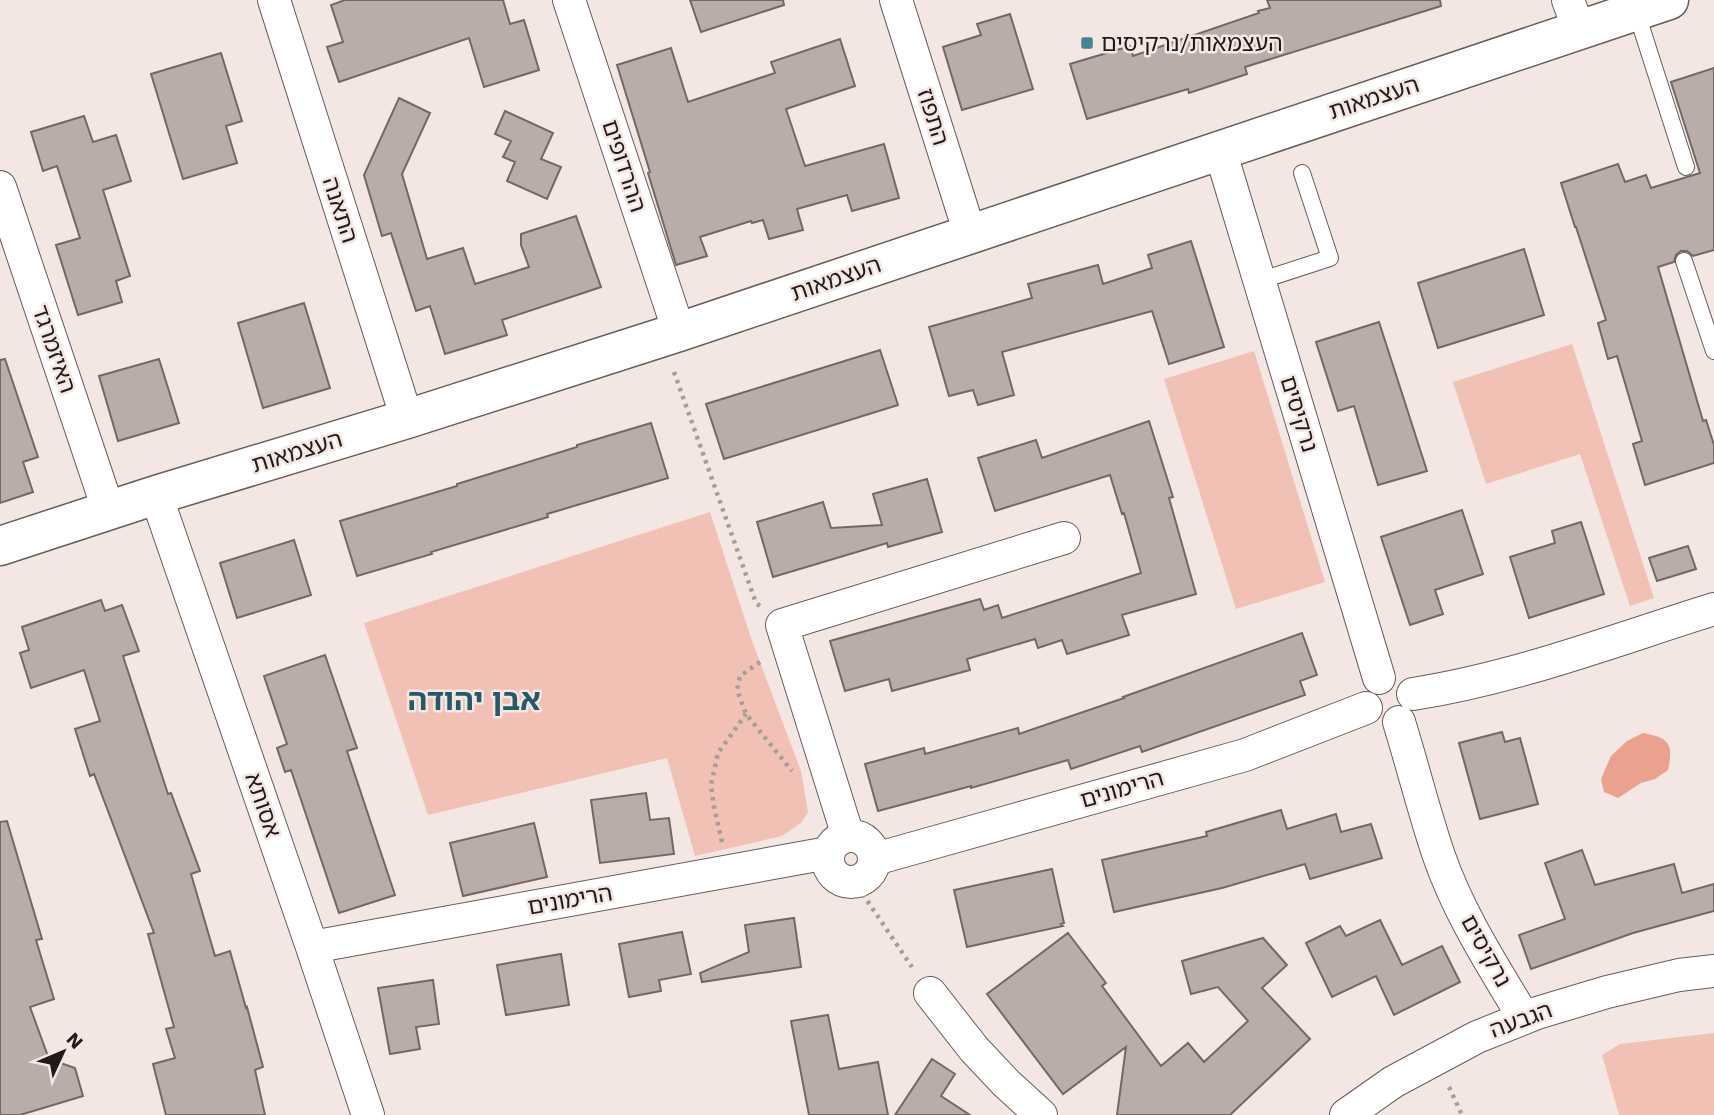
<svg xmlns="http://www.w3.org/2000/svg" width="1714" height="1115" viewBox="0 0 1714 1115" font-family="'Work Sans','Noto Sans Hebrew',sans-serif">
	<style>
		.green { fill: #f0c1b4 }
		.water { fill: #eaa18d }
		.building { fill: #baada9; stroke: #746865; stroke-width: 2 }
		.lines { fill: none; stroke-linecap: round; stroke-linejoin: round }
		.service-casing { stroke: #685d59; stroke-width: 18 }
		.minor-casing { stroke: #685d59; stroke-width: 34 }
		.tertiary-casing { stroke: #685d59; stroke-width: 41 }
		.path { stroke: #a89d9a; stroke-width: 4.5; stroke-dasharray: 3.5 5; stroke-linecap: butt }
		.service { stroke: #fff; stroke-width: 16 }
		.minor { stroke: #fff; stroke-width: 32 }
		.tertiary { stroke: #fff; stroke-width: 38 }
		.poi-dot { fill: #428595; stroke: #f4e6e2; stroke-width: 2.5 }
		.labels { text-anchor: middle; dominant-baseline: central; stroke-width: 5; stroke-linejoin: round; paint-order: stroke }
		.poi-label { font-size: 23px; fill: #201b1a; stroke: #f4e6e2; text-anchor: start }
		.street-label { font-size: 23px; fill: #201b1a; stroke: #f4e6e2 }
		.district-label { font-size: 30px; font-weight: bold; fill: #245a67; stroke: #f4e6e2 }
	</style>
	<rect width="100%" height="100%" fill="#f4e6e2"/>
	<!-- green -->
	<path class="green" d="M1572,344L1654,598L1630,606L1580,454L1486,484L1453,382Z
		M1254,351L1325,582L1236,609L1164,379Z
		M710,512L752,641L801,771L808,812L802,822L782,836L695,856L667,758L428,815L364,623Z
		M1714,1033V1115H1619L1602,1055L1620,1044Z"/>
	<!-- water -->
	<path class="water" d="M1643,733C1669,738 1674,743 1668,770L1655,779L1641,783L1618,798L1604,792L1601,779L1611,756L1627,741Z"/>
	<!-- building -->
	<path class="building" d="M345,0H503L510,24L524,20L539,70L484,87L469,38L339,82L327,47L343,42L331,5Z
		M690,0H783L784,5L701,32Z
		M1267,0H1440L1441,6L1245,67L1247,74L1189,93L1188,89L1087,119L1070,64L1130,46L1133,56L1259,13L1258,11L1270,8Z
		M1010,14L1033,89L962,110L943,47L981,35L977,24Z
		M840,39L855,86L786,109L805,166L884,144L899,198L852,211L847,195L797,209L803,230L769,239L763,220L752,223L751,221L700,237L707,256L676,265L648,173L650,172L617,65L671,48L688,102L775,73L771,62Z
		M221,53L242,121L226,126L237,163L183,179L151,74Z
		M1714,68V250L1693,256L1687,251H1681L1676,255L1674,262L1658,267L1703,421L1706,420L1714,445V463L1645,485L1633,444L1642,441L1617,356L1608,359L1598,323L1606,320L1576,227H1575L1561,183L1618,164L1625,182L1646,175L1651,188L1700,173L1671,82Z
		M399,98L430,113L402,174L427,259L463,248L475,284L529,267L521,245V234L576,216L601,287L502,320L507,335L445,354L430,306L416,311L391,233L382,236L364,175Z
		M505,111L553,133L541,159L561,167L547,199L507,181L515,162L503,157L511,141L495,134Z
		M84,116L93,142L116,135L131,181L103,190L130,276L116,281L122,302L78,315L56,245L80,238L57,166L43,171L31,132Z
		M1191,241L1224,347L1169,364L1152,311L1002,352L1014,395L978,405L973,390L949,396L929,327L1032,298L1028,284L1098,265L1103,284L1152,268L1148,255Z
		M1524,249L1544,315L1438,348L1418,283Z
		M304,303L330,388L263,408L238,323Z
		M1379,322L1427,471L1378,485L1354,406L1338,411L1316,342Z
		M880,350L898,405L724,459L706,404Z
		M5,359L38,457L23,462L33,492L0,503V360Z
		M159,359L179,423L118,441L99,376Z
		M1149,421L1173,497L1169,498L1196,594L1122,615L1129,635L1067,654L1062,640L1038,648L1035,639L967,659L970,670L892,691L889,679L845,691L830,641L980,599L984,610L998,605L1002,618L1141,573L1124,513L1122,514L1110,475L995,511L978,458L1036,440L1042,458Z
		M651,423L668,478L547,514L548,517L431,552L432,554L357,576L340,521L457,486V484L577,447V445Z
		M927,479L942,532L888,547L887,543L773,577L757,522L823,502L831,528L882,525L873,494Z
		M1462,510L1483,574L1435,590L1443,614L1410,625L1381,537Z
		M1581,522L1604,594L1529,618L1510,557L1555,543L1552,531Z
		M294,540L311,595L237,618L220,563Z
		M1688,546L1696,569L1657,581L1649,558Z
		M101,600L105,611L122,605L139,651L123,656L168,794L171,793L200,871L191,874L215,956L230,951L246,1008L247,1007L263,1067L255,1070L265,1115H166L153,1064L175,1058L166,1029L174,1027L148,934L154,933L94,774L90,776L75,729L100,721L84,670L31,688L20,653L29,650L22,627Z
		M1302,633L1317,675L1300,681L1305,695L1142,752L1140,746L1071,769L1068,760L971,788V786L878,811L865,764L924,748L925,754L1018,728L1019,734L1124,698L1123,697Z
		M325,655L357,748L347,751L395,895L339,913L291,770L285,772L277,748L287,744L264,676Z
		M1502,732L1505,742L1520,738L1538,804L1480,819L1459,743Z
		M646,793L650,820L669,818L674,854L600,863L591,800Z
		M1281,810L1287,829L1336,814L1341,832L1371,824L1382,858L1310,879L1305,864L1222,888L1114,912L1102,860L1207,836L1206,832Z
		M7,821L42,939L36,940L54,999L30,1007L49,1059L75,1068L83,1096L20,1115H0V822Z
		M534,823L547,877L463,896L450,843Z
		M1582,850L1595,885L1674,864L1682,893L1714,884V911L1633,933L1531,969L1519,935L1565,919L1545,863Z
		M1052,869L1064,923L1061,924L1063,926L967,947L954,890Z
		M794,918L801,967L702,982L700,973L749,952L745,925Z
		M1380,920L1402,965L1442,946L1460,982L1394,1015L1376,976L1332,997L1306,943L1340,926L1346,936Z
		M682,932L691,974L659,980L661,991L629,997L619,944Z
		M1068,933L1106,983L1102,986L1161,1066L1188,1043L1204,1062L1248,1021L1218,987L1191,994L1182,961L1263,938L1287,965L1262,988L1310,1039L1230,1115H1117L1126,1047L1063,1094L987,994Z
		M561,954L569,1005L506,1015L497,965Z
		M433,980L439,1024L416,1027L420,1049L390,1054L378,988Z
		M828,1015L839,1069L878,1062L888,1115H809L791,1021Z
		M932,1059L955,1074L941,1096L970,1115H895Z"/>
	<g class="lines">
		<defs>
			<path id="service" d="M1636,11L1686,167
				M1684,261L1714,351
				M1259,281L1330,258L1302,173"/>
			<path id="minor" d="M274,0L407,419
				M569,0L679,332
				M896,0L970,234
				M1568,0L1579,30
				M1220,150L1379,678
				M0,187L109,512
				M156,495L312,947L368,1115
				M1413,694C1516,678 1615,640 1714,609
				M1399,722C1413,767 1424,812 1439,856C1459,914 1493,966 1524,1018
				M828 859a23 23 0 1 1 46 0a23 23 0 1 1-46 0Z
				M848,836L782,625L1064,538
				M875,859L1245,755L1366,708
				M312,947L828,853
				M930,993L974,1049L1006,1083L1041,1115
				M1346,1115L1393,1082L1477,1037L1537,1013L1607,992L1679,975L1714,971"/>
			<path id="tertiary" d="M0,546L156,495L407,419L679,332L1669,0"/>
		</defs>
		<!-- service casing -->
		<use href="#service" class="service-casing"/>
		<!-- minor casing -->
		<use href="#minor" class="minor-casing"/>
		<!-- tertiary casing -->
		<use href="#tertiary" class="tertiary-casing"/>
		<!-- path -->
		<path class="path" d="M674,372L756,603L760,606
			M760,662L740,676L737,690L746,714L792,771
			M722,842L714,807L711,785L718,753L746,714
			M858,887L912,967
			M1449,1087L1462,1115"/>
		<!-- service -->
		<use href="#service" class="service"/>
		<!-- minor -->
		<use href="#minor" class="minor"/>
		<!-- tertiary -->
		<use href="#tertiary" class="tertiary"/>
	</g>
	<!-- markers -->
	<rect class="poi-dot" x="1080" y="36" width="14" height="14" rx="3.5"/>
	<g class="labels">
		<!-- poi labels -->
		<g class="poi-label">
			<text x="1101" y="43">העצמאות/נרקיסים</text>
		</g>
		<!-- street labels -->
		<g class="street-label">
			<text transform="translate(1374 98) rotate(-18)">העצמאות</text>
			<text transform="translate(933 117) rotate(73)">התפוז</text>
			<text transform="translate(624 166) rotate(72)">ההרדופים</text>
			<text transform="translate(340 210) rotate(72)">התאנה</text>
			<text transform="translate(836 279) rotate(-19)">העצמאות</text>
			<text transform="translate(54 349) rotate(71)">האיזמרגד</text>
			<text transform="translate(1299 414) rotate(73)">נרקיסים</text>
			<text transform="translate(297 452) rotate(-17)">העצמאות</text>
			<text transform="translate(1122 789) rotate(-16)">הרימונים</text>
			<text transform="translate(263 805) rotate(71)">אסותא</text>
			<text transform="translate(570 900) rotate(-10)">הרימונים</text>
			<text transform="translate(1486 951) rotate(61)">נרקיסים</text>
			<text transform="translate(1521 1020) rotate(-20)">הגבעה</text>
		</g>
		<!-- district labels -->
		<g class="district-label">
			<text x="474" y="699">אבן יהודה</text>
		</g>
	</g>
	<!-- north arrow -->
	<g transform="translate(63 1052) rotate(46)" stroke="#f4e6e2" stroke-width="5" paint-order="stroke">
	<path d="M0-5L12 26L0 18L-12 26Z" fill="#201b1a"/>
	<text y="-10" font-size="19" font-weight="bold" text-anchor="middle" fill="#201b1a">N</text>
	</g>
</svg>
